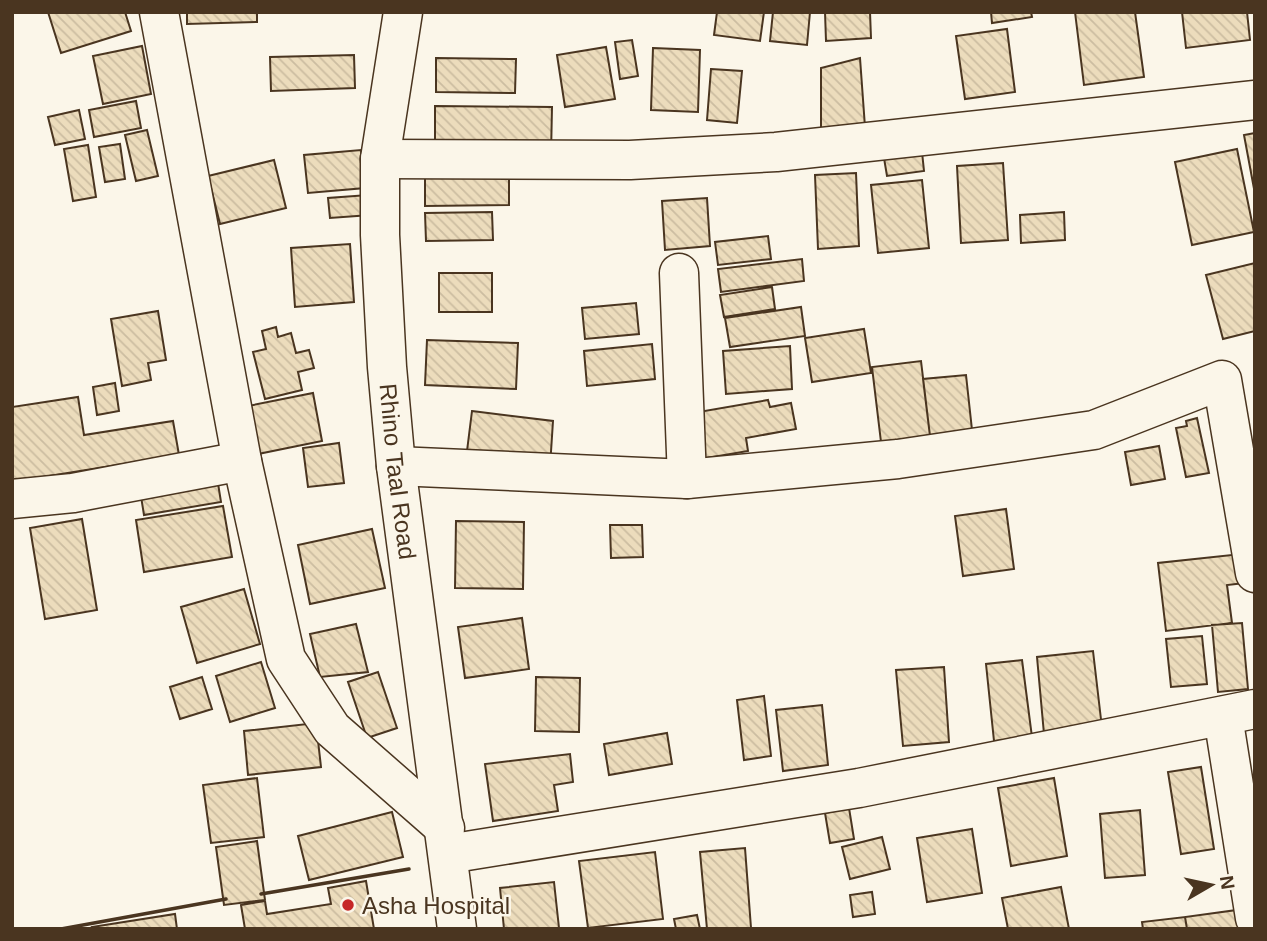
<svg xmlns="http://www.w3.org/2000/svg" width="1267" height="941" viewBox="0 0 1267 941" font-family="Helvetica,sans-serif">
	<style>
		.building { fill: url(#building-back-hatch); stroke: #4a3520; stroke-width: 2 }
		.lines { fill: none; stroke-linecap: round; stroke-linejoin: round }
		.minor-casing { stroke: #4a3520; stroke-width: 41 }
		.minor { stroke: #fbf6e9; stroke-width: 38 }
		.wall { stroke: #4a3520; stroke-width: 3.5 }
		.poi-dot { fill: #c62828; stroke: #fbf6e9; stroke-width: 2.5 }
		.labels { text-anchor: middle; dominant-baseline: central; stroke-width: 5; stroke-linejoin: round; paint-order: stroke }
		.street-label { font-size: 24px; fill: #4a3520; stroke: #fbf6e9 }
		.poi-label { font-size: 24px; fill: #4a3520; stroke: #fbf6e9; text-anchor: start }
	</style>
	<defs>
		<pattern id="building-back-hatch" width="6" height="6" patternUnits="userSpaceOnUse" patternTransform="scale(1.75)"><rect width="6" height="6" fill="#ecdcbc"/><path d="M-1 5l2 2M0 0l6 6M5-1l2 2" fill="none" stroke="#ccbda1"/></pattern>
	</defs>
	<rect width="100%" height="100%" fill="#fbf6e9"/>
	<!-- building -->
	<path class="building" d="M48,12H125L131,31L61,53Z
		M187,12H257V22L187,24Z
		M717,12H764L760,41L714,35Z
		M773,12H810L807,45L770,41Z
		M825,12H870L871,38L826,41Z
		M991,12H1031L1032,17L992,23Z
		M1075,12H1135L1144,77L1084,85Z
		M1182,12H1247L1250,40L1186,48Z
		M1007,29L1015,92L965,99L956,36Z
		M632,40L638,76L620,79L615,42Z
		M142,46L151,94L103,104L93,56Z
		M606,47L615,99L565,107L557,55Z
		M653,48L700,50L698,112L651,110Z
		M354,55L355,88L271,91L270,57Z
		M436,58L516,59L515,93L436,92Z
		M860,58L865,127L821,129V68Z
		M711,69L742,71L737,123L707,120Z
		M136,101L141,128L94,137L89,110Z
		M435,106L552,107L551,155L435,154Z
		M79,110L85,139L55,145L48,117Z
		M147,130L158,176L136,181L125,135Z
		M1255,133V194L1244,135Z
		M120,144L125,179L105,182L99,147Z
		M88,145L96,197L73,201L64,149Z
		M1237,149L1254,232L1192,245L1175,162Z
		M361,150L365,188L308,193L304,155Z
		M922,152L924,171L887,176L884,158Z
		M274,160L286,208L220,224L208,176Z
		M1003,163L1008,240L961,243L957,166Z
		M509,172V205L425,206V173Z
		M856,173L859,246L818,249L815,175Z
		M922,180L929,248L878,253L871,185Z
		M368,195L370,215L330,218L328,198Z
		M707,198L710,246L665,250L662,201Z
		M492,212L493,240L426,241L425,213Z
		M1064,212L1065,240L1021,243L1020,215Z
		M768,236L771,259L718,265L715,242Z
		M350,244L354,302L295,307L291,248Z
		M802,259L804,281L721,292L718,269Z
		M1255,263V331L1223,339L1206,275Z
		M439,273H492V312H439Z
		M772,287L775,309L724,317L720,295Z
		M636,303L639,334L585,339L582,308Z
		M801,307L805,336L730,347L725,318Z
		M158,311L166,360L148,363L151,380L122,386L111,319Z
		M276,327L278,337L291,333L296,353L309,350L314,368L298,372L302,390L265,399L253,352L266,349L262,331Z
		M864,329L871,373L812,382L805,338Z
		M427,340L518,343L516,389L425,385Z
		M652,344L655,379L587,386L584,351Z
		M790,346L792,389L726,394L723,351Z
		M921,361L930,436L881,442L872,367Z
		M966,375L972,430L930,436L923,379Z
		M115,383L119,411L97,415L93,387Z
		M313,393L322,441L258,454L248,406Z
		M78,397L84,435L173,421L179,455L12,482V407Z
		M768,400L770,407L791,403L796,429L746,438L748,451L695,460L687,414Z
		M472,411L553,421L550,467L466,459Z
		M1197,418L1209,473L1186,477L1176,428L1187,426L1186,421Z
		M339,443L344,483L308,487L303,448Z
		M1159,446L1165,479L1131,485L1125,452Z
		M216,471L221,502L144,515L139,484Z
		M223,506L232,557L144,572L136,520Z
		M1006,509L1014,569L963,576L955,516Z
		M82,519L97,610L45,619L30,528Z
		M456,521L524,522L523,589L455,588Z
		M610,525H642L643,557L611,558Z
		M372,529L385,588L310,604L298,545Z
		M1241,554L1244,583L1227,585L1232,623L1166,631L1158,563Z
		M244,589L260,644L197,663L181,607Z
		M522,618L529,669L465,678L458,627Z
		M1242,623L1248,689L1218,692L1212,625Z
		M356,624L368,672L320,677L310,634Z
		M1202,636L1207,684L1171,687L1166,639Z
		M1093,651L1102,728L1044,734L1037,657Z
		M1022,660L1032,737L994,741L986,664Z
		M261,662L275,708L230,722L216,676Z
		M944,667L949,742L903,746L896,670Z
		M378,672L397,728L367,738L348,682Z
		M202,677L212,709L180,719L170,687Z
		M536,677L580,678L579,732L535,731Z
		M764,696L771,756L744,760L737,700Z
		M822,705L828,765L783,771L776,710Z
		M316,723L321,767L248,775L244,731Z
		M667,733L672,764L609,775L604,744Z
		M570,754L573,782L554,785L558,811L493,821L485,764Z
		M1201,767L1214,849L1181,854L1168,772Z
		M257,778L264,837L211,843L203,785Z
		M1054,778L1067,856L1011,866L998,788Z
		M849,808L854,839L830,843L825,813Z
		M1140,810L1145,875L1105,878L1100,814Z
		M392,812L403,857L309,880L298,836Z
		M972,829L982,893L927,902L917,838Z
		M882,837L890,869L850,879L842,847Z
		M257,841L265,900L224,905L216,847Z
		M745,848L751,928L707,929L700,852Z
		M655,852L663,919L588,928L579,861Z
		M366,881L374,929H245L241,905L265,901L267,914L331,904L328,888Z
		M554,882L559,928L504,929L500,888Z
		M1061,887L1069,929H1008L1002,898Z
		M872,892L875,914L853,917L850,895Z
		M1237,910L1239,929H1187L1185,917Z
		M175,914L177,929H93L92,927Z
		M697,915L700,929H676L674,919Z
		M1185,917L1187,929H1143L1142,922Z"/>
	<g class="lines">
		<defs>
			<g id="minor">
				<path d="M159,12L242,461L286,659L332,729L445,828"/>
				<path id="s1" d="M403,12L380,159V235L387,367L396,466L457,929"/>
				<path d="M380,159L630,160L776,152L1255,100"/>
				<path d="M679,273L687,479"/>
				<path d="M396,466L687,479L898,459L1094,430L1222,380L1255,573"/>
				<path d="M12,499L73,493L242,461"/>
				<path d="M1223,716L1255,918"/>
				<path d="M448,854L859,788L1255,709"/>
			</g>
		</defs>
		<!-- minor casing -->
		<use href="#minor" class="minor-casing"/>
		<!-- minor -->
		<use href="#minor" class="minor"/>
		<!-- wall -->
		<path class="wall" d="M261,894L409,869
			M61,929L226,899"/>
	</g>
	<!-- markers -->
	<circle class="poi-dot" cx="348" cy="905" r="7"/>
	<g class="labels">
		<!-- street labels -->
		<g class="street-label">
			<text stroke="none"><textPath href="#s1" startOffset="462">Rhino Taal Road</textPath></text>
		</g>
		<!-- poi labels -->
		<g class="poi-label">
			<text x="362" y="905">Asha Hospital</text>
		</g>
	</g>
	<!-- border -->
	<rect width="1267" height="941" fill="none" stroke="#4a3520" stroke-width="28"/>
	<!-- north arrow -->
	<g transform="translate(1211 885) rotate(81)" stroke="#fbf6e9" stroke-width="5" paint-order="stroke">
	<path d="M0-5L12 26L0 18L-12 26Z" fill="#4a3520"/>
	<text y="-10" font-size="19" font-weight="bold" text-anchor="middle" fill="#4a3520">N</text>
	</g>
</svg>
